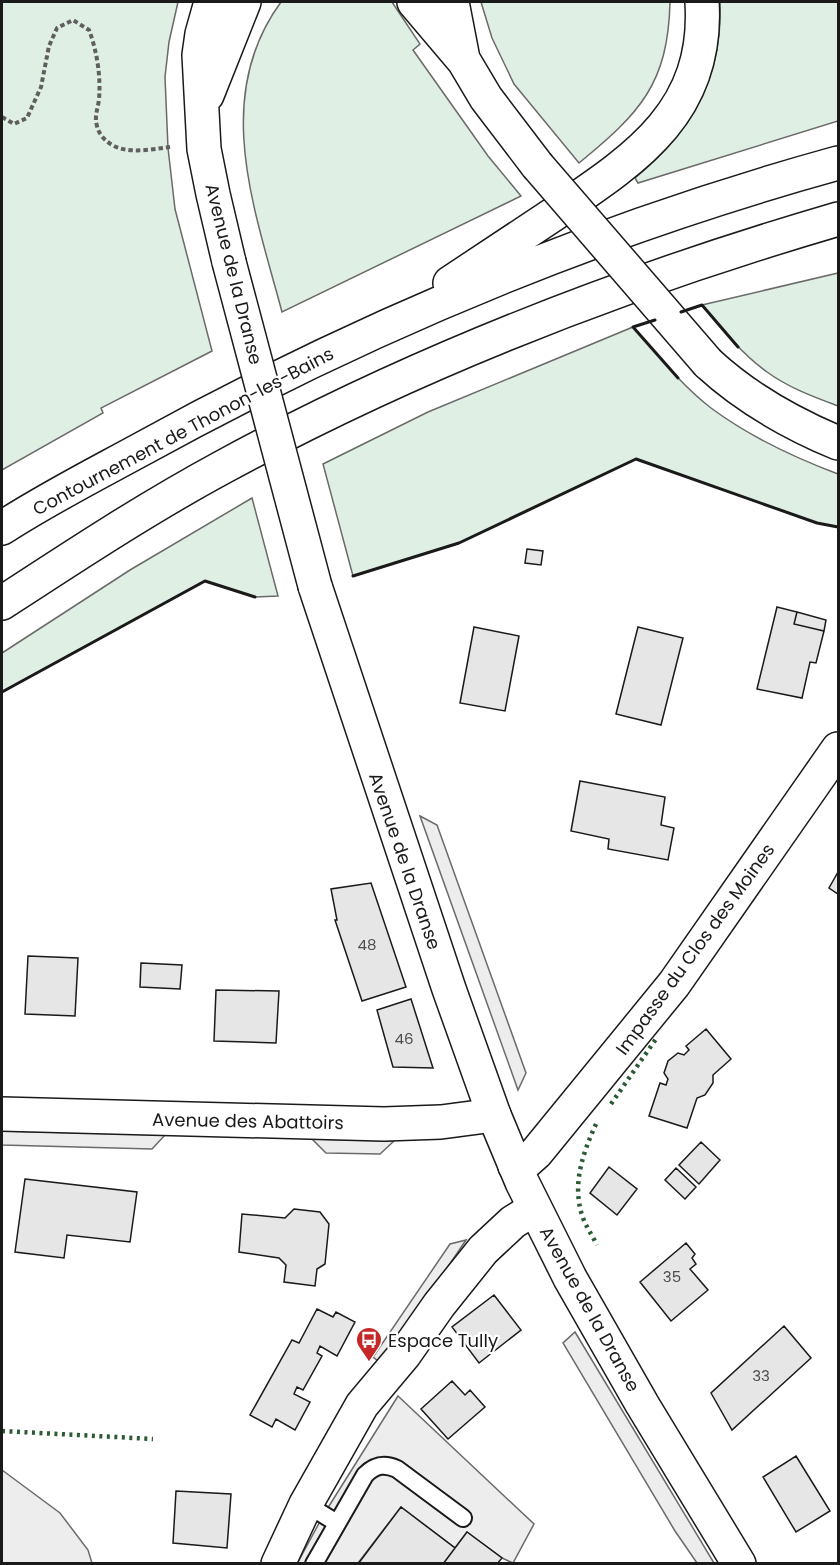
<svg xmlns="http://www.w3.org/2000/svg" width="840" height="1565" viewBox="0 0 840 1565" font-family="Poppins,sans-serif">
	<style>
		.green { fill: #e0efe3; stroke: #6a6a6a; stroke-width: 1.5 }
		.parking { fill: #ededed; stroke: #6a6a6a; stroke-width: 1.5 }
		.building { fill: #e6e6e6; stroke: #1a1a1a; stroke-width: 1.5 }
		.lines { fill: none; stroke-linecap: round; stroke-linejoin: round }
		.lane-casing { stroke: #1a1a1a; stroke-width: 20 }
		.street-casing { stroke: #1a1a1a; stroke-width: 36 }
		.secondary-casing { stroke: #1a1a1a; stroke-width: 36 }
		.highway-casing { stroke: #1a1a1a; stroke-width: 36 }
		.path { stroke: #5f5f5f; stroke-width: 4; stroke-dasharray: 4.5 3; stroke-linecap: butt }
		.lane { stroke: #fff; stroke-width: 16 }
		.street { stroke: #fff; stroke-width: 33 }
		.secondary { stroke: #fff; stroke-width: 33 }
		.highway { stroke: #fff; stroke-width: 33 }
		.secondary-bridge-casing { stroke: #1a1a1a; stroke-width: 36; stroke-linecap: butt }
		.highway-bridge-casing { stroke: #1a1a1a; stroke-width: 36; stroke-linecap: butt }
		.secondary-bridge { stroke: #fff; stroke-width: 33 }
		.highway-bridge { stroke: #fff; stroke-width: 33 }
		.hedge { stroke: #2b5a34; stroke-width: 4.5; stroke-dasharray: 3 4.5; stroke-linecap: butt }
		.wall { stroke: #1a1a1a; stroke-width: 3 }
		.labels { text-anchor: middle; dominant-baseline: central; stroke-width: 4.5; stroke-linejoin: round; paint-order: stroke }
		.number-label { font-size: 15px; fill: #4d4d4d }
		.street-label { font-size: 18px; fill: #1a1a1a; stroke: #fff }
		.poi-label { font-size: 18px; fill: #1a1a1a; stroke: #fff; text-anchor: start }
	</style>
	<rect width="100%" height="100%" fill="#fff"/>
	<!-- green -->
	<path class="green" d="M2,2H178L169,42L165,77L168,148L175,209L212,351L101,408L103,413L2,470Z
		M281,2H392L420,44L413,50L488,156L521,196L282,312C255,210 211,97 281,2Z
		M479,2H670C668,84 640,113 579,163L514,84L492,38L481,2Z
		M720,2H838V121L638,183L635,178C692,131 723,76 720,2Z
		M838,273V406C814,397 789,388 767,372C742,354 722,329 702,305Z
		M633,327C658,355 681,385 711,408C750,437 793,457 838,474V527L817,523L636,459L459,543L353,576L323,464L428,412Z
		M252,498L278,596L255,597L204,581L2,692V653L130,570Z"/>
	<!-- parking -->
	<path class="parking" d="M420,816L437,825L526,1073L518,1090Z
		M2,1131L165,1135L152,1149L2,1145Z
		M312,1139L394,1141L380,1154L326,1153Z
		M466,1240L382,1364L373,1357L450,1244Z
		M575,1332L714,1563H697L675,1531L563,1343Z
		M398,1396L534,1524L513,1563L502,1558L467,1532L455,1548L401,1507L358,1563L297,1564L324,1514Z
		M2,1470L60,1513L88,1550L92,1563H2Z"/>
	<!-- building -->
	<path class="building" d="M527,549L543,551L541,565L525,563Z
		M777,607L797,612L794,624L824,631L816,663L810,662L802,698L757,689Z
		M797,612L826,620L824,631L794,624Z
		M474,627L519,636L505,711L460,703Z
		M638,627L683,638L661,725L616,714Z
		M580,781L665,797L661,825L674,828L668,860L608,849L609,839L571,831Z
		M838,872V894L829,888Z
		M371,883L406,987L362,1001L335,920H337L331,889Z
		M28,956L78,958L75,1016L25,1014Z
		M141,963L182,965L180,989L140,987Z
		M216,990L279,991L276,1043L214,1041Z
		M411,999L433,1068L393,1067L377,1010Z
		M706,1029L731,1059L713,1075V1083L705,1095L697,1098L687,1128L649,1116L660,1083L666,1085L668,1079L664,1073L668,1061L678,1053L684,1055L689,1050L686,1046Z
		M701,1142L720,1160L699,1184L679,1165Z
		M609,1167L637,1189L617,1215L590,1193Z
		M676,1168L696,1187L685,1199L665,1180Z
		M25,1179L137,1192L130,1242L67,1235L64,1258L15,1252Z
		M294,1209L320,1212L329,1224L325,1264L317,1269L315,1286L284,1282L286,1265L279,1258L239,1252L242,1214L285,1218Z
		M686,1243L695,1254L692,1258L696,1264L690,1269L708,1290L671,1321L640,1282Z
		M494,1295L521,1330L479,1363L452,1327Z
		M317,1309L333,1317L336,1312L355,1322L337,1356L320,1346L317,1353L322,1356L303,1390L297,1387L294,1394L310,1402L295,1430L276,1419L272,1427L250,1415L292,1340L299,1343Z
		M784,1326L811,1358L732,1430L711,1393Z
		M452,1381L465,1395L470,1390L485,1407L448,1439L421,1409Z
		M796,1456L830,1511L796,1532L763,1477Z
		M176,1491L231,1494L227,1548L173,1543Z
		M401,1507L455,1548L443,1564H358Z
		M467,1532L502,1558L497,1564H443Z"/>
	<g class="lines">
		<defs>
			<path id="lane" d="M306,1504L337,1523
				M314,1564L365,1475C375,1465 384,1463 397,1469L463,1518"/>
			<path id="street" d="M2,1114L384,1124L441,1122L494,1115
				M515,1166L527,1161L536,1153L674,984L838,749
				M278,1564L306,1504L362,1405L404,1355L439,1305L483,1250L513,1222L534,1209"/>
			<path id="secondary" d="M211,2L202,34L199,55L204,149L213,194L229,262
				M207,95L244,2
				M315,586L449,989L494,1115L522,1182L570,1278L642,1404L739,1564"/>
			<path id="highway" d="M414,2L464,61L486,98L537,165
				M452,2L463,59
				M450,283C485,260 521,236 557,212C637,158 709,111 702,2
				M708,363C747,399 790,423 838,443
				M2,528C45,500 92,476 138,451C359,329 595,230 838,163
				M2,603C74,556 147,508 223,467C418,361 626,281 838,219"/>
		</defs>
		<!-- lane casing -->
		<use href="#lane" class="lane-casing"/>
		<!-- street casing -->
		<use href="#street" class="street-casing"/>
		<!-- secondary casing -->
		<use href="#secondary" class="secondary-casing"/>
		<!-- highway casing -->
		<use href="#highway" class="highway-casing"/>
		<!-- path -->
		<path class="path" d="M2,117L14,124L27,118L41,87L49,46L57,28L73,20L89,30C97,51 101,77 99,99C98,109 94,116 97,126C99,136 109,145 119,148C135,153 154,149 170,147"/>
		<!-- lane -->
		<use href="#lane" class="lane"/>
		<!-- street -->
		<use href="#street" class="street"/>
		<!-- secondary -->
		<use href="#secondary" class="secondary"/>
		<!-- highway -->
		<use href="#highway" class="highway"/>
		<defs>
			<path id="secondary-bridge" d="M229,262L315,586"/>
			<path id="highway-bridge" d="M537,165L708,363"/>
		</defs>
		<!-- secondary-bridge casing -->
		<use href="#secondary-bridge" class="secondary-bridge-casing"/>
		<!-- highway-bridge casing -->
		<use href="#highway-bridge" class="highway-bridge-casing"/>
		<!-- secondary-bridge -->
		<use href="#secondary-bridge" class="secondary-bridge"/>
		<!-- highway-bridge -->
		<use href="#highway-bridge" class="highway-bridge"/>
		<!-- hedge -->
		<path class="hedge" d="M611,1104L656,1039
			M596,1124C583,1153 572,1183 582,1215C585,1225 592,1235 597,1245
			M2,1431L153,1439"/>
		<!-- wall -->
		<path class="wall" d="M681,312L702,305L738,347
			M655,320L633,327L678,378
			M353,576L459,543L636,459L817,523L838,527
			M2,692L205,581L255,597"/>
	</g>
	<!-- icons -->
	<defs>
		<symbol id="bus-pin" viewBox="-11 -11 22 30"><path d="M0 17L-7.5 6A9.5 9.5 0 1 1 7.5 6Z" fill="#c62828" stroke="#fff"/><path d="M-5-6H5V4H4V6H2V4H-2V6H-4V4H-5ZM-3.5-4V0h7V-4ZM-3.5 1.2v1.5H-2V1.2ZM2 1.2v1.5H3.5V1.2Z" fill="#fff"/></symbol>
	</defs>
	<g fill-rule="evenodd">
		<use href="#bus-pin" x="354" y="1325" width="30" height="40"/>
	</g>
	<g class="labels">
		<!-- number labels -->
		<g class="number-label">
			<text x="367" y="944">48</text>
			<text x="404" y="1038">46</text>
			<text x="672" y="1276">35</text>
			<text x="761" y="1375">33</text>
		</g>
		<!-- street labels -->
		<g class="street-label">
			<text transform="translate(234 274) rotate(76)">Avenue de la Dranse</text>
			<text transform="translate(183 431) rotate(-28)">Contournement de Thonon-les-Bains</text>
			<text transform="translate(405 861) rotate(71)">Avenue de la Dranse</text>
			<text transform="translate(695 949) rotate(-54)">Impasse du Clos des Moines</text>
			<text transform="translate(248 1121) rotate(1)">Avenue des Abattoirs</text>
			<text transform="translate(590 1309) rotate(61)">Avenue de la Dranse</text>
		</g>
		<!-- poi labels -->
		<g class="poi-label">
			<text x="388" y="1340">Espace Tully</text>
		</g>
	</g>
	<!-- border -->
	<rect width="840" height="1565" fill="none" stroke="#1a1a1a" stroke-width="6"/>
</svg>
